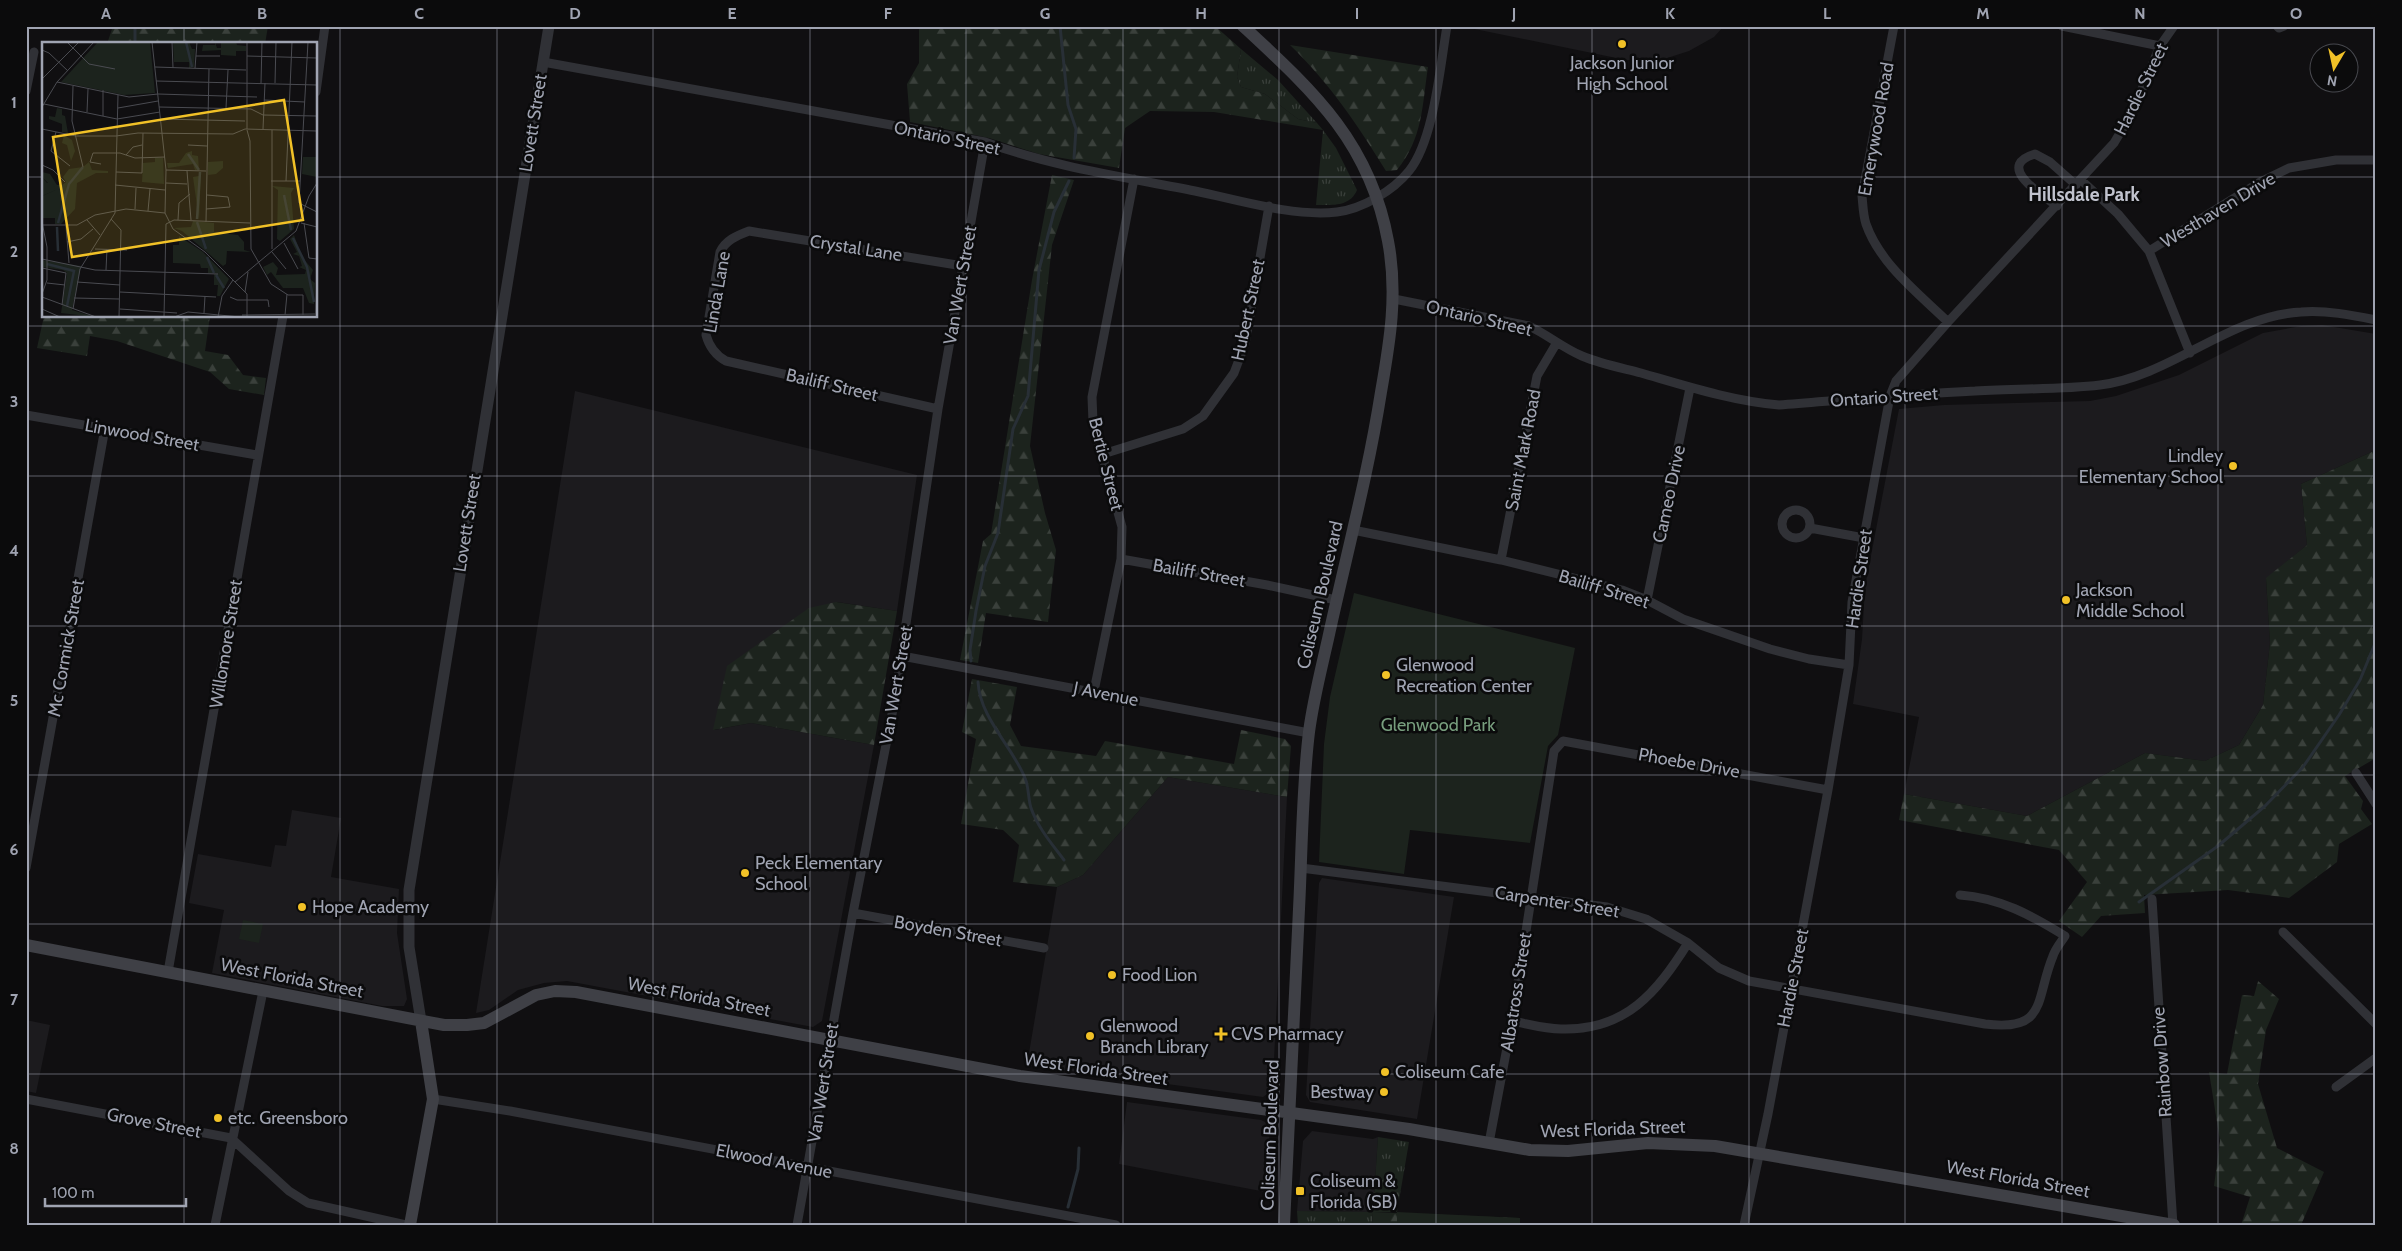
<svg xmlns="http://www.w3.org/2000/svg" width="2402" height="1251" viewBox="0 0 2402 1251" font-family="Cabin,sans-serif">
	<style>
		.built { fill: #1c1b1e }
		.grass { fill: url(#grass-tufts) }
		.forest { fill: url(#forest-firs) }
		.green { fill: #1c231d }
		.lines { fill: none; stroke-linecap: round; stroke-linejoin: round }
		.stream { stroke: #282f36; stroke-width: 3 }
		.minor { stroke: #303136; stroke-width: 9 }
		.tertiary { stroke: #303136; stroke-width: 11 }
		.secondary { stroke: #3f4046; stroke-width: 12 }
		.grid { fill: none; stroke: #a0a4b2; stroke-width: 1; stroke-opacity: 0.55 }
		.poi-dot { fill: #f1c127; stroke: #0b0b0c; stroke-width: 2 }
		.labels { text-anchor: middle; dominant-baseline: central; stroke-width: 5; stroke-linejoin: round; paint-order: stroke }
		.poi-label { font-size: 18px; fill: #a0a4b2; stroke: #0b0b0c; text-anchor: start }
		.street-label { font-size: 18px; fill: #a0a4b2; stroke: #0b0b0c }
		.park-label { font-size: 18px; fill: #779d7d; stroke: #0b0b0c }
		.neighbourhood-label { font-size: 19px; font-weight: bold; fill: #c1c3ce; stroke: #0b0b0c }
		.inset-river { fill: none; stroke: #282f36; stroke-width: 2.5 }
		.inset-road { fill: none; stroke: #4a4b51; stroke-width: 1 }
		.view { fill: #f1c127; fill-opacity: 0.15; stroke: #f1c127; stroke-width: 2.5 }
		.inset-edge { fill: none; stroke: #a0a4b2; stroke-width: 2.5 }
		.neatline { fill: none; stroke: #a0a4b2; stroke-width: 2 }
		.grid-label { font-size: 16px; text-anchor: middle; font-weight: bold; fill: #a0a4b2 }
	</style>
	<defs>
		<pattern id="grass-tufts" width="24" height="20" patternUnits="userSpaceOnUse" patternTransform="scale(1.25)"><rect width="24" height="20" fill="#1c231d"/><path d="M3 7l-1-3M5 7V3M7 7l1-3M15 17l-1-3M17 17v-4M19 17l1-3" fill="none" stroke="#3a403b"/></pattern>
		<pattern id="forest-firs" width="22" height="20" patternUnits="userSpaceOnUse" patternTransform="scale(1.25)"><rect width="22" height="20" fill="#1c231d"/><path d="M5 1l3.5 6h-7zM16 11l3.5 6h-7z" fill="#3a403b"/></pattern>
	</defs>
	<rect width="100%" height="100%" fill="#100f11"/>
	<!-- built -->
	<path class="built" d="M1460,26H1724L1714,37L1689,51L1661,60H1626Z
		M2322,325L2376,334V450L2301,484L2307,545L2266,579L2270,643L2263,705L2239,745L2205,761L2145,753L2027,816L1904,794L1919,717L1853,704L1862,639L1865,587L1899,409L1944,405L2090,401L2116,396L2179,375L2263,333L2301,326Z
		M575,391L917,475L897,611L837,602L714,730L751,723L874,745L822,1021L813,1027L567,981L544,983L518,990L489,1010L476,1013Z
		M1168,777L1287,797L1273,1080L1270,1092L1263,1097L1027,1065L1057,887L1083,875Z
		M292,810L341,818L331,877L399,889L397,933L407,999L404,1006H382L212,973L224,910L189,903L198,854L271,867L275,845L286,846Z
		M1322,878L1454,897L1417,1119L1310,1102L1306,1095L1319,883Z
		M26,1020L50,1025L36,1093L26,1091Z
		M1127,1102L1261,1120L1267,1123L1270,1125L1266,1192L1119,1164Z
		M1312,1131L1373,1139L1378,1137L1373,1212L1297,1211L1303,1141Z"/>
	<!-- grass -->
	<path class="grass" d="M1241,49L1278,80L1317,123L1298,119L1265,94L1241,87L1237,77Z
		M1323,130L1336,148L1357,190C1350,207 1332,205 1316,205Z
		M1378,1137L1409,1142L1397,1212H1373L1372,1225H1298L1297,1211L1373,1212Z"/>
	<!-- forest -->
	<path class="forest" d="M113,26H268L265,44H107Z
		M919,26H1215L1241,49L1237,77L1241,87L1265,94L1298,119L1317,123L1323,130L1214,112L1150,111L1125,128L1119,168L1039,154L989,138L910,122L907,84L919,63Z
		M1290,45L1428,67C1422,106 1423,138 1397,170L1386,171C1357,124 1330,84 1290,45Z
		M1052,175L1074,180L1052,245L1030,446L1045,513L1056,550L1048,622L986,613L978,663L960,660L983,541L991,534L1032,280Z
		M44,316H210L205,351L228,355L243,375L266,378L264,395L229,389L210,372L117,341L90,336L87,356L37,348Z
		M2376,450V758L2345,776L2363,801L2361,809L2372,824L2339,844L2337,862L2289,898L2228,890L2144,895L2145,913L2101,916L2082,937L2059,921L2087,882L2059,850L1899,820L1904,794L2027,816L2145,753L2205,761L2239,745L2263,705L2270,643L2266,578L2307,545L2301,484Z
		M836,602L897,611L874,745L751,723L713,730L727,666L809,608Z
		M972,679L1017,687L1010,725L1021,746L1096,756L1105,741L1234,764L1241,730L1285,739L1291,746L1287,797L1168,777L1083,875L1057,887L1013,882L1019,845L1003,830L961,824L976,739L962,732Z
		M2258,981L2279,999L2266,1030L2258,1084L2277,1148L2324,1172L2301,1225H2241L2250,1197L2214,1186L2220,1141L2209,1072L2227,1074L2242,995L2254,996Z
		M1373,1212L1520,1218V1225H1372Z"/>
	<!-- green -->
	<path class="green" d="M1354,593L1575,648L1558,735L1548,746L1530,843L1410,830L1404,874L1319,862L1324,744L1330,697Z
		M243,920L263,924L259,943L239,939Z
		M1397,1212L1520,1218V1225H1397Z"/>
	<g class="lines">
		<!-- stream -->
		<path class="stream" d="M1060,26L1068,105L1076,129L1074,158
			M135,44V26
			M971,661L970,650L976,611L985,566L998,533L1013,429L1028,396L1039,270L1054,212L1069,181
			M978,682C980,718 1012,746 1025,778C1029,787 1028,799 1031,808C1038,828 1052,844 1064,860
			M2139,902L2218,846L2265,806L2303,767L2339,715L2360,680L2376,641
			M1068,1207L1078,1169L1079,1148"/>
		<!-- minor -->
		<path class="minor" d="M1894,26L1862,196C1863,205 1863,215 1866,224C1880,264 1918,293 1948,322
			M2062,26L2160,46
			M2277,26L2279,28L2284,26
			M543,62L985,142C1053,167 1125,177 1195,191C1239,200 1293,217 1337,212C1362,209 1393,191 1409,171C1434,140 1440,67 1447,26
			M26,91L34,52
			M316,92L325,26
			M2081,180L2118,214L2149,251L2190,353
			M2057,206C2042,195 1994,166 2035,154L2050,162L2076,185
			M2149,251L2260,182L2289,168L2336,160H2376
			M1394,299L1529,326C1548,335 1563,348 1582,356C1601,364 1622,368 1641,373C1686,386 1732,401 1779,405C1844,400 1910,394 1975,391C2017,388 2059,390 2100,385C2172,376 2228,316 2301,312C2326,310 2351,315 2376,320
			M938,409L726,361C715,355 709,346 706,335L720,252C726,240 736,236 749,231L963,266
			M26,415L257,455
			M1103,454L1183,429L1203,416L1234,373L1245,344L1269,206
			M1782 524a14 14 0 1 1 28 0a14 14 0 1 1-28 0Z
			M1810,528L1864,538
			M1353,530L1501,560L1622,590L1647,600L1683,619L1770,649L1809,659L1849,665
			M1121,559L1267,585L1336,600
			M1501,560L1537,376L1556,344
			M1647,600L1690,388
			M902,656L1309,733
			M1094,691L1121,559L1122,527L1093,422L1092,397L1134,179
			M2356,773L2376,804
			M26,868L105,428
			M1301,868L1607,907L1646,919L1688,943L1719,968L1749,981L1985,1024C2048,1032 2035,999 2053,956C2055,949 2061,942 2065,936C2031,915 2000,898 1960,895
			M2152,899L2173,1225
			M853,913L1044,948
			M2283,932L2376,1024
			M168,972L283,316
			M1512,1021C1528,1024 1545,1029 1561,1029C1626,1031 1657,992 1688,943
			M2336,1087L2376,1058
			M26,1099L231,1138L289,1191L308,1203L406,1225
			M433,1099L510,1111L1116,1225
			M1489,1143L1512,1021L1552,764L1554,751L1563,741L1828,790
			M215,1225L263,991
			M797,1225L853,913L894,704L938,409L985,142
			M1744,1225L1768,1114L1828,790L1849,665L1852,602L1890,396L1896,381L1948,322L2114,143L2132,113L2160,46L2174,26"/>
		<!-- tertiary -->
		<path class="tertiary" d="M421,1021L409,947V890L549,26"/>
		<!-- secondary -->
		<path class="secondary" d="M1243,26C1313,91 1370,142 1388,241C1398,293 1390,341 1381,392C1368,475 1346,556 1328,639C1321,670 1313,701 1309,732C1302,790 1302,850 1299,909C1294,1014 1289,1119 1284,1225
			M26,945L444,1025H467L484,1023L536,995L555,991L576,992L1020,1076L1409,1129L1530,1150L1568,1151L1648,1143L1715,1146L2174,1225
			M410,1225L433,1099L421,1021"/>
	</g>
	<!-- grid -->
	<path class="grid" d="M184,26V44M340,26V1225M497,26V1225M653,26V1225M810,26V1225M966,26V1225M1123,26V1225M1279,26V1225M1436,26V1225M1592,26V1225M1749,26V1225M1905,26V1225M2062,26V1225M2218,26V1225M26,177H44M316,177H2376M184,316V1225M26,326H2376M26,476H2376M26,626H2376M26,775H2376M26,924H2376M26,1074H2376"/>
	<!-- markers -->
	<g class="poi-dot">
		<circle cx="1622" cy="44" r="5"/>
		<circle cx="2233" cy="466" r="5"/>
		<circle cx="2066" cy="600" r="5"/>
		<circle cx="1386" cy="675" r="5"/>
		<circle cx="745" cy="873" r="5"/>
		<circle cx="302" cy="907" r="5"/>
		<circle cx="1112" cy="975" r="5"/>
		<path d="M1218.5 1026.5h5v5h5v5h-5v5h-5v-5h-5v-5h5z"/>
		<circle cx="1090" cy="1036" r="5"/>
		<circle cx="1385" cy="1072" r="5"/>
		<circle cx="1384" cy="1092" r="5"/>
		<circle cx="218" cy="1118" r="5"/>
		<rect x="1295" y="1186" width="10" height="10" rx="2.5"/>
	</g>
	<g class="labels">
		<!-- poi labels -->
		<g class="poi-label">
			<text x="1622" y="63" text-anchor="middle">Jackson Junior<tspan x="1622" dy="21">High School</tspan></text>
			<text x="2223" y="456" text-anchor="end">Lindley<tspan x="2223" dy="21">Elementary School</tspan></text>
			<text x="2076" y="590">Jackson<tspan x="2076" dy="21">Middle School</tspan></text>
			<text x="1396" y="665">Glenwood<tspan x="1396" dy="21">Recreation Center</tspan></text>
			<text x="755" y="863">Peck Elementary<tspan x="755" dy="21">School</tspan></text>
			<text x="312" y="907">Hope Academy</text>
			<text x="1122" y="975">Food Lion</text>
			<text x="1100" y="1026">Glenwood<tspan x="1100" dy="21">Branch Library</tspan></text>
			<text x="1231" y="1034">CVS Pharmacy</text>
			<text x="1395" y="1072">Coliseum Cafe</text>
			<text x="1374" y="1092" text-anchor="end">Bestway</text>
			<text x="228" y="1118">etc. Greensboro</text>
			<text x="1310" y="1181">Coliseum &amp;<tspan x="1310" dy="21">Florida (SB)</tspan></text>
		</g>
		<!-- street labels -->
		<g class="street-label">
			<text transform="translate(2141 89) rotate(-64)">Hardie Street</text>
			<text transform="translate(533 123) rotate(-81)">Lovett Street</text>
			<text transform="translate(1876 129) rotate(-80)">Emerywood Road</text>
			<text transform="translate(947 138) rotate(12)">Ontario Street</text>
			<text transform="translate(2218 210) rotate(-31)">Westhaven Drive</text>
			<text transform="translate(856 248) rotate(9)">Crystal Lane</text>
			<text transform="translate(960 285) rotate(-80)">Van Wert Street</text>
			<text transform="translate(717 292) rotate(-80)">Linda Lane</text>
			<text transform="translate(1248 310) rotate(-78)">Hubert Street</text>
			<text transform="translate(1479 318) rotate(13)">Ontario Street</text>
			<text transform="translate(832 385) rotate(13)">Bailiff Street</text>
			<text transform="translate(1884 397) rotate(-4)">Ontario Street</text>
			<text transform="translate(142 435) rotate(10)">Linwood Street</text>
			<text transform="translate(1523 450) rotate(-79)">Saint Mark Road</text>
			<text transform="translate(1106 464) rotate(76)">Bertie Street</text>
			<text transform="translate(1669 494) rotate(-78)">Cameo Drive</text>
			<text transform="translate(467 523) rotate(-81)">Lovett Street</text>
			<text transform="translate(1199 573) rotate(10)">Bailiff Street</text>
			<text transform="translate(1859 579) rotate(-82)">Hardie Street</text>
			<text transform="translate(1604 589) rotate(17)">Bailiff Street</text>
			<text transform="translate(1320 595) rotate(-77)">Coliseum Boulevard</text>
			<text transform="translate(226 644) rotate(-81)">Willomore Street</text>
			<text transform="translate(66 648) rotate(-80)">Mc Cormick Street</text>
			<text transform="translate(896 685) rotate(-80)">Van Wert Street</text>
			<text transform="translate(1106 694) rotate(11)">J Avenue</text>
			<text transform="translate(1689 763) rotate(10)">Phoebe Drive</text>
			<text transform="translate(1557 902) rotate(9)">Carpenter Street</text>
			<text transform="translate(948 931) rotate(10)">Boyden Street</text>
			<text transform="translate(292 978) rotate(11)">West Florida Street</text>
			<text transform="translate(1793 978) rotate(-79)">Hardie Street</text>
			<text transform="translate(1516 992) rotate(-81)">Albatross Street</text>
			<text transform="translate(699 997) rotate(11)">West Florida Street</text>
			<text transform="translate(2162 1062) rotate(-94)">Rainbow Drive</text>
			<text transform="translate(1096 1069) rotate(8)">West Florida Street</text>
			<text transform="translate(823 1083) rotate(-81)">Van Wert Street</text>
			<text transform="translate(154 1123) rotate(11)">Grove Street</text>
			<text transform="translate(1613 1129) rotate(-2)">West Florida Street</text>
			<text transform="translate(1270 1135) rotate(-88)">Coliseum Boulevard</text>
			<text transform="translate(774 1161) rotate(11)">Elwood Avenue</text>
			<text transform="translate(2018 1179) rotate(10)">West Florida Street</text>
		</g>
		<!-- park labels -->
		<g class="park-label">
			<text x="1438" y="725">Glenwood Park</text>
		</g>
		<!-- neighbourhood labels -->
		<g class="neighbourhood-label">
			<text x="2084" y="194">Hillsdale Park</text>
		</g>
	</g>
	<!-- overview -->
	<g transform="translate(42 42)">
		<rect width="275" height="275" fill="#100f11"/>
		<path d="M131,0H147L150,7H153L152,25L147,26V20H132ZM173,0L175,6H179V0H194L195,3L204,4V9H194V14L179,13V8L160,9L161,3H173ZM15,66L20,67V73L23,74L26,91L20,90V82L7,77V74L13,75ZM22,93L30,98L33,109L29,119L25,103L20,101ZM150,109V113L156,114L157,128H153L151,122L126,126L125,121H137L144,111ZM181,119V126L174,132L166,133V120ZM47,120L50,128L66,129V131H54L35,141L33,167L19,182H13V176H0V154L13,148L0,135V130L8,132L15,143H20L24,140L21,135L27,127L41,125ZM157,130H159L157,178L151,135L157,134ZM230,144L252,146L249,151L252,187L238,199L235,197L236,148ZM151,179L172,181V190L196,193L202,200V208L209,210L185,209L184,222L181,224L140,189L132,186L149,185ZM252,193L260,215L271,228L268,237L273,241L272,262L267,261L261,246H241L229,230L225,233L221,225L231,220L236,226L234,233L263,232L264,228L257,225L260,224L257,214L251,212L255,210L248,197ZM137,194L161,210L187,237L178,254H175L176,243H172V232L177,231H166V226H159L158,222L131,221V203H137Z" fill="#1c231d"/>
		<path d="M0,135L5,141H10L14,148L0,154Z" fill="#1c231d"/>
		<path d="M56,0H108L113,51L82,53L19,40ZM261,115H275V135L260,132ZM113,116H121L122,142L100,140L101,121L113,120ZM0,218L39,224L30,268L53,275L19,271L25,231L21,228L0,225Z" fill="#1c231d"/>
		<path class="inset-river" d="M144,0L150,25M146,112L157,128M242,153L249,188M155,177L158,130M155,180L164,207M16,181L27,142L41,125M15,185L16,209M251,196L265,225L272,260M165,215L172,231M5,222L32,229L25,264M174,233L182,246"/>
		<path class="inset-road" d="M25,0L41,16M110,0L124,128L123,171L131,187L163,210L193,240L254,189L267,154L275,141M130,0L131,26M266,0L257,161L275,170M0,8L7,11L26,29M154,14H178M205,14L275,16M41,16L47,22L73,27M113,25L204,28M153,26L155,0M0,37L37,0M114,39L275,43M15,40L87,55L116,52L215,55M219,41L220,0M233,41L234,0M31,44L30,79L41,125M222,58L263,60M2,62L75,77L118,70M0,65L15,40L52,0M117,65L209,67L221,73L275,74M76,66L116,59M184,66L186,28M45,70L46,47M61,74V48M119,77L203,79M0,87L34,94H74L96,91L191,92L203,87L275,89M205,87V0M221,87L223,41M205,88L208,99L209,207L229,242L246,253H261V273M230,88V207M14,90L9,109L28,124M146,103L165,104M84,113L91,105L100,103M59,122L48,120L51,111H78L93,116L123,115M0,123L11,128L23,140M124,128L164,129M145,129L149,178M74,130L100,131L101,91M229,139H258M244,139L250,0M124,141L145,142M73,143L123,148M93,167L94,146M164,167L188,165L186,155L165,153M106,169L108,147M69,177L79,188L77,275M45,178L58,193M136,178L137,161L148,152M0,180L5,205V238L0,252M164,180L167,27M259,181L275,185M262,181L267,216L275,217M0,183H35L53,173L84,167L123,171M24,184L27,221M25,200L39,197L51,187M242,201L256,227M53,207L85,208M230,210L244,227M0,217L53,228L176,232M0,226L24,231L20,263M64,228L65,207M35,240L78,243M193,240L205,252V275M5,241L23,243M78,250L174,255M203,250L206,230M0,255L54,275M188,255L195,258H226L227,265M32,256L77,257M0,267L18,275M31,267L38,227L73,171L76,53M78,267L135,271M162,271L163,254M274,271L275,226M200,273L274,272M243,273L245,252M122,275L124,182L132,178L208,181M132,275L146,270L198,275M176,275L180,254L191,238"/>
		<path class="view" d="M242,58L261,178L30,215L11,95Z"/>
		<rect width="275" height="275" class="inset-edge"/>
	</g>
	<!-- border -->
	<rect width="2402" height="1251" fill="none" stroke="#0b0b0c" stroke-width="55"/>
	<!-- north arrow -->
	<g transform="translate(2334 68) rotate(189)"><circle r="24" fill="#0b0b0c" stroke="#47484e"/>
	<path d="M0-4L9 19L0 12L-9 19Z" fill="#f1c127"/>
	<text y="-8" font-size="14" font-weight="bold" text-anchor="middle" fill="#a0a4b2">N</text>
	</g>
	<!-- scale -->
	<path d="M45 1198v8h141v-8" fill="none" stroke="#a0a4b2" stroke-width="2.5"/>
	<text x="52" y="1198" font-size="15" fill="#a0a4b2" stroke="#0b0b0c" stroke-width="4" paint-order="stroke">100 m</text>
	<rect x="28" y="28" width="2346" height="1196" class="neatline"/>
	<g class="grid-label">
		<text x="106" y="19">A</text>
		<text x="262" y="19">B</text>
		<text x="419" y="19">C</text>
		<text x="575" y="19">D</text>
		<text x="732" y="19">E</text>
		<text x="888" y="19">F</text>
		<text x="1045" y="19">G</text>
		<text x="1201" y="19">H</text>
		<text x="1357" y="19">I</text>
		<text x="1514" y="19">J</text>
		<text x="1670" y="19">K</text>
		<text x="1827" y="19">L</text>
		<text x="1983" y="19">M</text>
		<text x="2140" y="19">N</text>
		<text x="2296" y="19">O</text>
		<text x="14" y="108">1</text>
		<text x="14" y="257">2</text>
		<text x="14" y="407">3</text>
		<text x="14" y="556">4</text>
		<text x="14" y="706">5</text>
		<text x="14" y="855">6</text>
		<text x="14" y="1005">7</text>
		<text x="14" y="1154">8</text>
	</g>
</svg>
